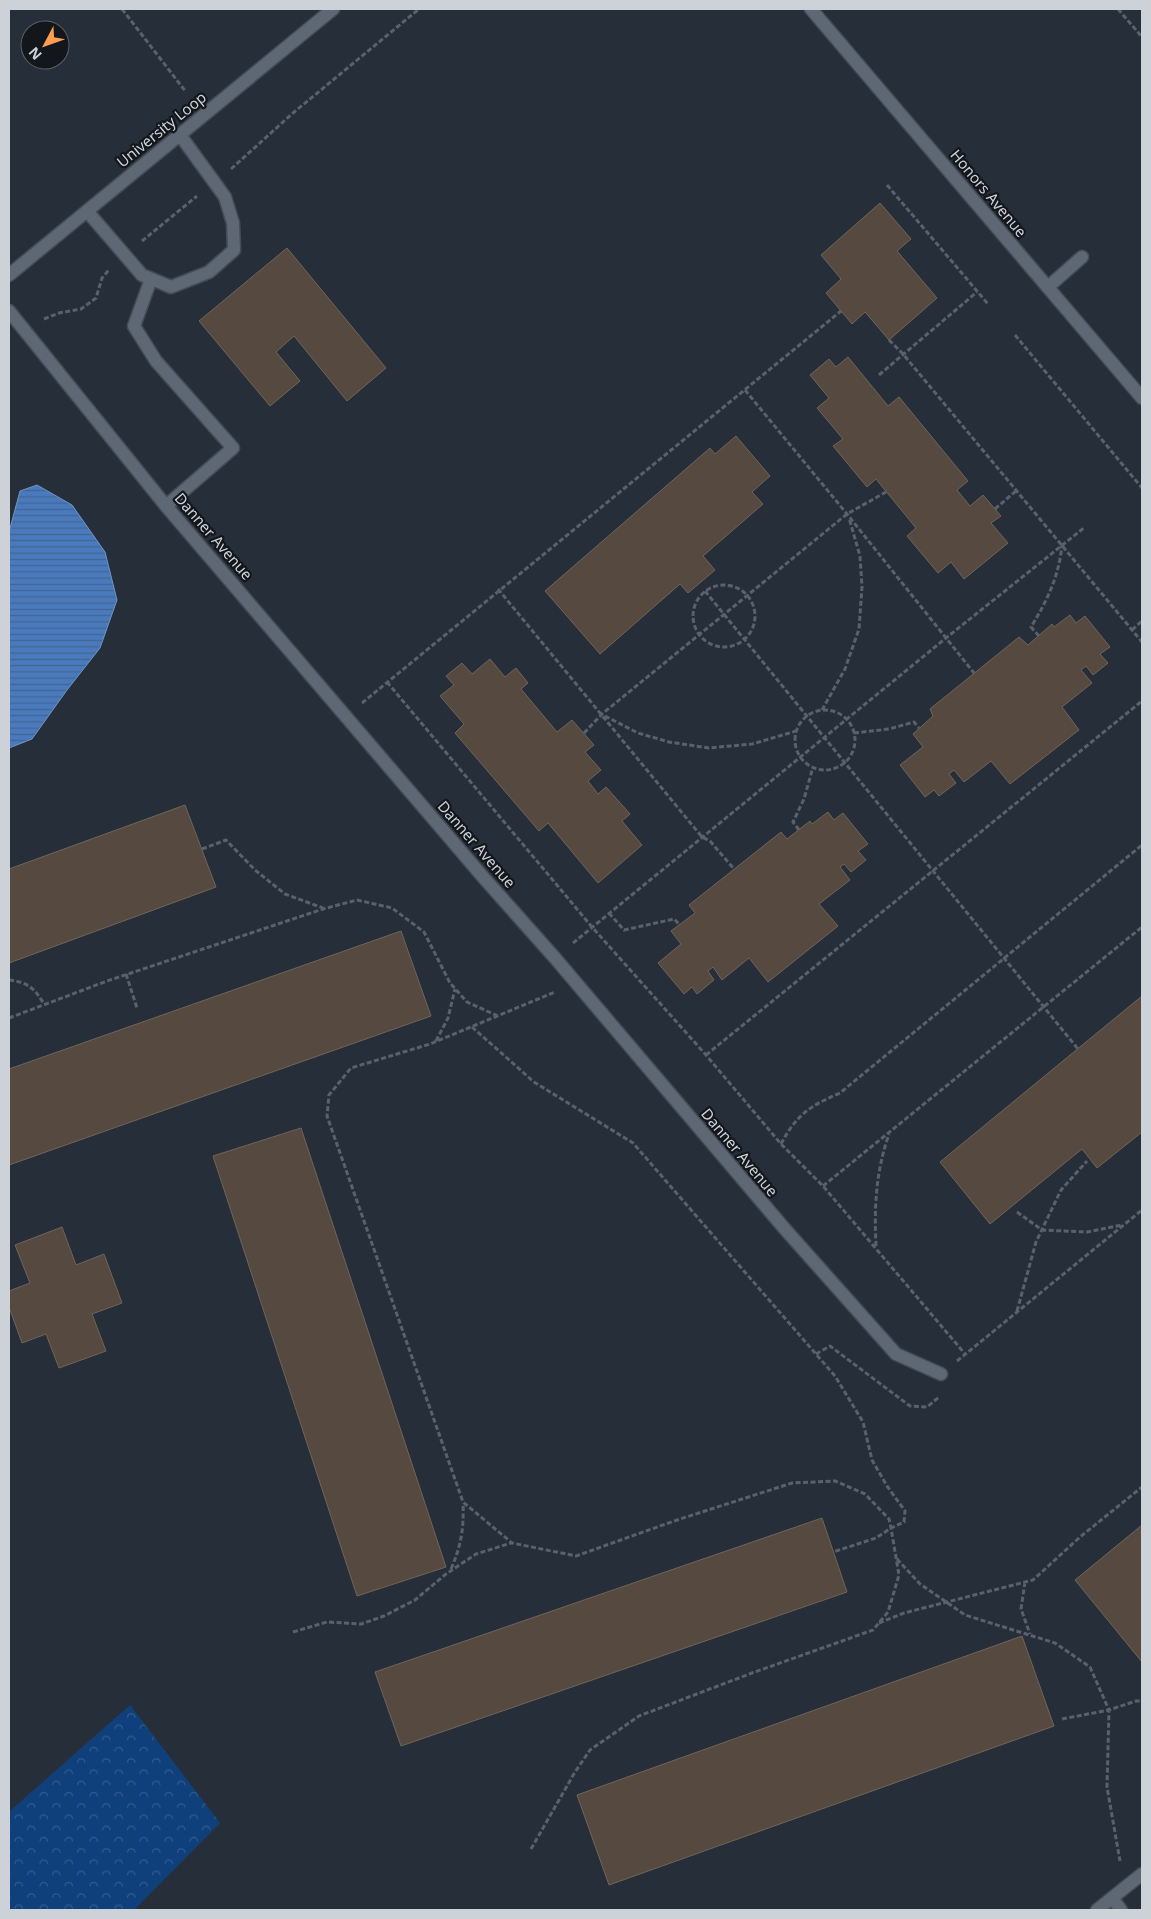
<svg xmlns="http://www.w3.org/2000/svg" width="1151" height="1919" viewBox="0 0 1151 1919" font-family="'Noto Sans',sans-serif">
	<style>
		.forest { fill: url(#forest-crowns) }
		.water { fill: url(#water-rules); stroke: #7194c5 }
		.building { fill: #564940; stroke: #71645a }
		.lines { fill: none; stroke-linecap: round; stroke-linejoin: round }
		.service-casing { stroke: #444b54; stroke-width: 15 }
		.minor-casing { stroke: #444b54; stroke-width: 15 }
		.tertiary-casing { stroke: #444b54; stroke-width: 15 }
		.path { stroke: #5a616a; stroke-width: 3; stroke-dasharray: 5 2.5; stroke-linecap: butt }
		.service { stroke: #5e6774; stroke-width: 12 }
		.minor { stroke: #5e6774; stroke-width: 12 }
		.tertiary { stroke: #5e6774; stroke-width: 12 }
		.labels { text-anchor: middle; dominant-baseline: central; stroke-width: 4.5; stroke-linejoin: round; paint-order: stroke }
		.street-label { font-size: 15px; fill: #cdd2d9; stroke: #13161b }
	</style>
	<defs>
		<pattern id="forest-crowns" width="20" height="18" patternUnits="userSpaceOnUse" patternTransform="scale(1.25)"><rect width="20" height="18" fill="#10407b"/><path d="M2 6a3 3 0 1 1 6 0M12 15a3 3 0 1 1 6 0" fill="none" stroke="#325b8d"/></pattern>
		<pattern id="water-rules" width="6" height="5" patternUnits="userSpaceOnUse" patternTransform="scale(1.25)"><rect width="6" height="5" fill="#497abd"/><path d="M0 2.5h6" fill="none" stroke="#456592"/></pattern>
	</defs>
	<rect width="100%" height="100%" fill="#262f39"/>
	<!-- forest -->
	<path class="forest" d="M130,1705L220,1823L134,1910H9V1812Z"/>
	<!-- water -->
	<path class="water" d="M37,485L72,505L105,552L117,600L100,648L67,690L32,739L9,748V532L20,491Z"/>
	<!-- building -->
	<path class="building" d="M880,203L911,239L897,251L937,298L889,340L865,312L852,324L826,293L841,279L821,255Z
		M287,248L386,368L347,401L294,336L276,352L300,381L270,406L199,321Z
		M848,357L888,406L899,397L968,481L957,490L970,506L983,495L1001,516L991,523L1008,543L964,579L951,562L938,573L907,536L916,528L876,479L867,487L833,446L843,439L817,408L829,398L810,375L829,359L836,367Z
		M736,436L770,476L752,492L763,504L703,556L715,570L688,593L680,584L600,654L545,591L710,448L715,454Z
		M1070,615L1076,623L1085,616L1110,647L1100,654L1108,663L1093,675L1086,666L1081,670L1092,683L1062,707L1079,730L1010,784L991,761L964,782L954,770L949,774L956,783L939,796L934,790L925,797L900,765L923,747L913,734L933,716L930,709L1019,637L1028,645L1052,624L1054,627Z
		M490,659L505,677L516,668L528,683L521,689L557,732L572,720L594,745L585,752L601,770L588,781L598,794L606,787L630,814L622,821L642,845L598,883L548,823L539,831L455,733L464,724L440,696L454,685L446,676L462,663L472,674Z
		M185,805L216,887L9,963V869Z
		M828,812L834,820L843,813L868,844L858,851L866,860L851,872L844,864L840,867L850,880L819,904L838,926L768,982L749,958L722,980L713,967L708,971L714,980L697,994L692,987L684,994L658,963L681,944L671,931L695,913L689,905L781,832L787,839L810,821L812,824Z
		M401,931L431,1016L9,1165V1069Z
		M1142,996V1132L1097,1168L1082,1149L990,1224L940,1162Z
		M301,1128L446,1567L357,1596L213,1156Z
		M62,1227L76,1265L104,1254L122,1303L92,1314L106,1351L59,1368L46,1334L22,1343L9,1307V1291L30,1283L15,1245Z
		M822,1518L847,1592L401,1746L375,1672Z
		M1142,1525V1662L1075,1580Z
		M1022,1636L1054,1726L609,1885L577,1795Z"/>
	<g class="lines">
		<defs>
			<path id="service" d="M87,211L142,275L171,287L209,272L234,250L233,223L225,197L180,135
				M151,279L134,326L156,361L233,448L166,506
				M1048,287L1082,257
				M1112,1898L1121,1910"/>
			<path id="minor" d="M811,9L1142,398
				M9,311L166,506L483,877L555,958L784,1228L896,1354L941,1374"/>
			<path id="tertiary" d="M9,275L333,9
				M1097,1910L1142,1874"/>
		</defs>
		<!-- service casing -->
		<use href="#service" class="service-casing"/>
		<!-- minor casing -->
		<use href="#minor" class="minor-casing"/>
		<!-- tertiary casing -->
		<use href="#tertiary" class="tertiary-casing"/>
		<!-- path -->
		<path class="path" d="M122,9L186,92
			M1118,9L1142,37
			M231,169L293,113L419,9
			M887,185L988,304
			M142,241L197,196
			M44,319L59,313L81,309L96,298L102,278L109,270
			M1015,335L1142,488
			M889,340L903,354L1142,642
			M879,375L977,292
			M745,390L847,514L974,673
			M995,509L1017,490
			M693 616a31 31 0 1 1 62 0a31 31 0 1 1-62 0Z
			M498,589L702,837L710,841L734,869
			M705,591L1078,1049
			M1132,630L1142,621
			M1039,636L1031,627C1047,601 1059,576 1062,545
			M387,682L592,927L706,1055L781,1144L823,1186L965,1354
			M362,703L841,311
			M822,710L845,669L859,629L862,587L860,556L849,518
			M795 740a30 30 0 1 1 60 0a30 30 0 1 1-60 0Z
			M605,716L638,733L669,742L709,748L752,744L796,731
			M584,733L602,714L847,514L886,492
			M854,733L889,729L914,722L919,728
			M799,830L793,822L804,799L813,767
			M202,849L226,840L255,870L285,894L323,908
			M609,913L624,930L674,919L680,925
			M573,943L946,638L1085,527
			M126,974L137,1008
			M9,980C28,982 35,989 44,1004
			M9,1018L107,981L323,909L357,900L392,908L424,932L450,983L467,1002L498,1016
			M472,1027L534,1082L633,1143L835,1376L863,1422L872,1460L887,1486L905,1511L904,1522L891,1528L876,1538L833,1552
			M436,1041L448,1018L455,989
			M706,1055L1142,701
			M781,1144C797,1114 810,1106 840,1093L1142,845
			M823,1186L1142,927
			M1017,1212L1042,1230L1087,1232L1122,1225
			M876,1246C874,1207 876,1171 889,1134
			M1017,1311L1036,1242L1061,1190L1087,1161
			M816,1354L830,1346L910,1406L927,1407L939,1397
			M957,1361L1142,1210
			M897,1559L920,1584L965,1615L1055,1643L1090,1667L1109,1710L1107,1787L1120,1861
			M451,1569C461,1546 464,1529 463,1503
			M1025,1582L1021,1609L1030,1634
			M879,1623L904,1613L1033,1580L1080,1537L1142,1487
			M293,1632L327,1622L361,1624L384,1616L415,1600L446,1574L476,1554L511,1543
			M1062,1719L1109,1710L1136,1701H1142
			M531,1849L575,1772L590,1750L639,1716L752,1673L873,1630L888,1612L899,1575L891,1528L889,1519L865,1494L835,1481L792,1483L674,1521L576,1556L512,1543L463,1502L327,1116L329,1095L351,1068L430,1044L555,992"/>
		<!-- service -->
		<use href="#service" class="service"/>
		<!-- minor -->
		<use href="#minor" class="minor"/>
		<!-- tertiary -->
		<use href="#tertiary" class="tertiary"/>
	</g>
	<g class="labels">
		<!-- street labels -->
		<g class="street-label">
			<text transform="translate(161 129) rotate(-39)">University Loop</text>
			<text transform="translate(989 193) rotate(50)">Honors Avenue</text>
			<text transform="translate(214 536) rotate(49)">Danner Avenue</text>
			<text transform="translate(477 844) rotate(49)">Danner Avenue</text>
			<text transform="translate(740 1152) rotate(50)">Danner Avenue</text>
		</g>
	</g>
	<!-- border -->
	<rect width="1151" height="1919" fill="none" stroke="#cdd2d9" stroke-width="20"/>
	<!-- north arrow -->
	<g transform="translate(45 45) rotate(229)"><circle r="24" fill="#13161b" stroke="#5d6167"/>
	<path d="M0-4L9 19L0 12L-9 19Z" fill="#fb9e52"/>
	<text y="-8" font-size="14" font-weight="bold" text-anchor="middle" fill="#cdd2d9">N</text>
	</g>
</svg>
